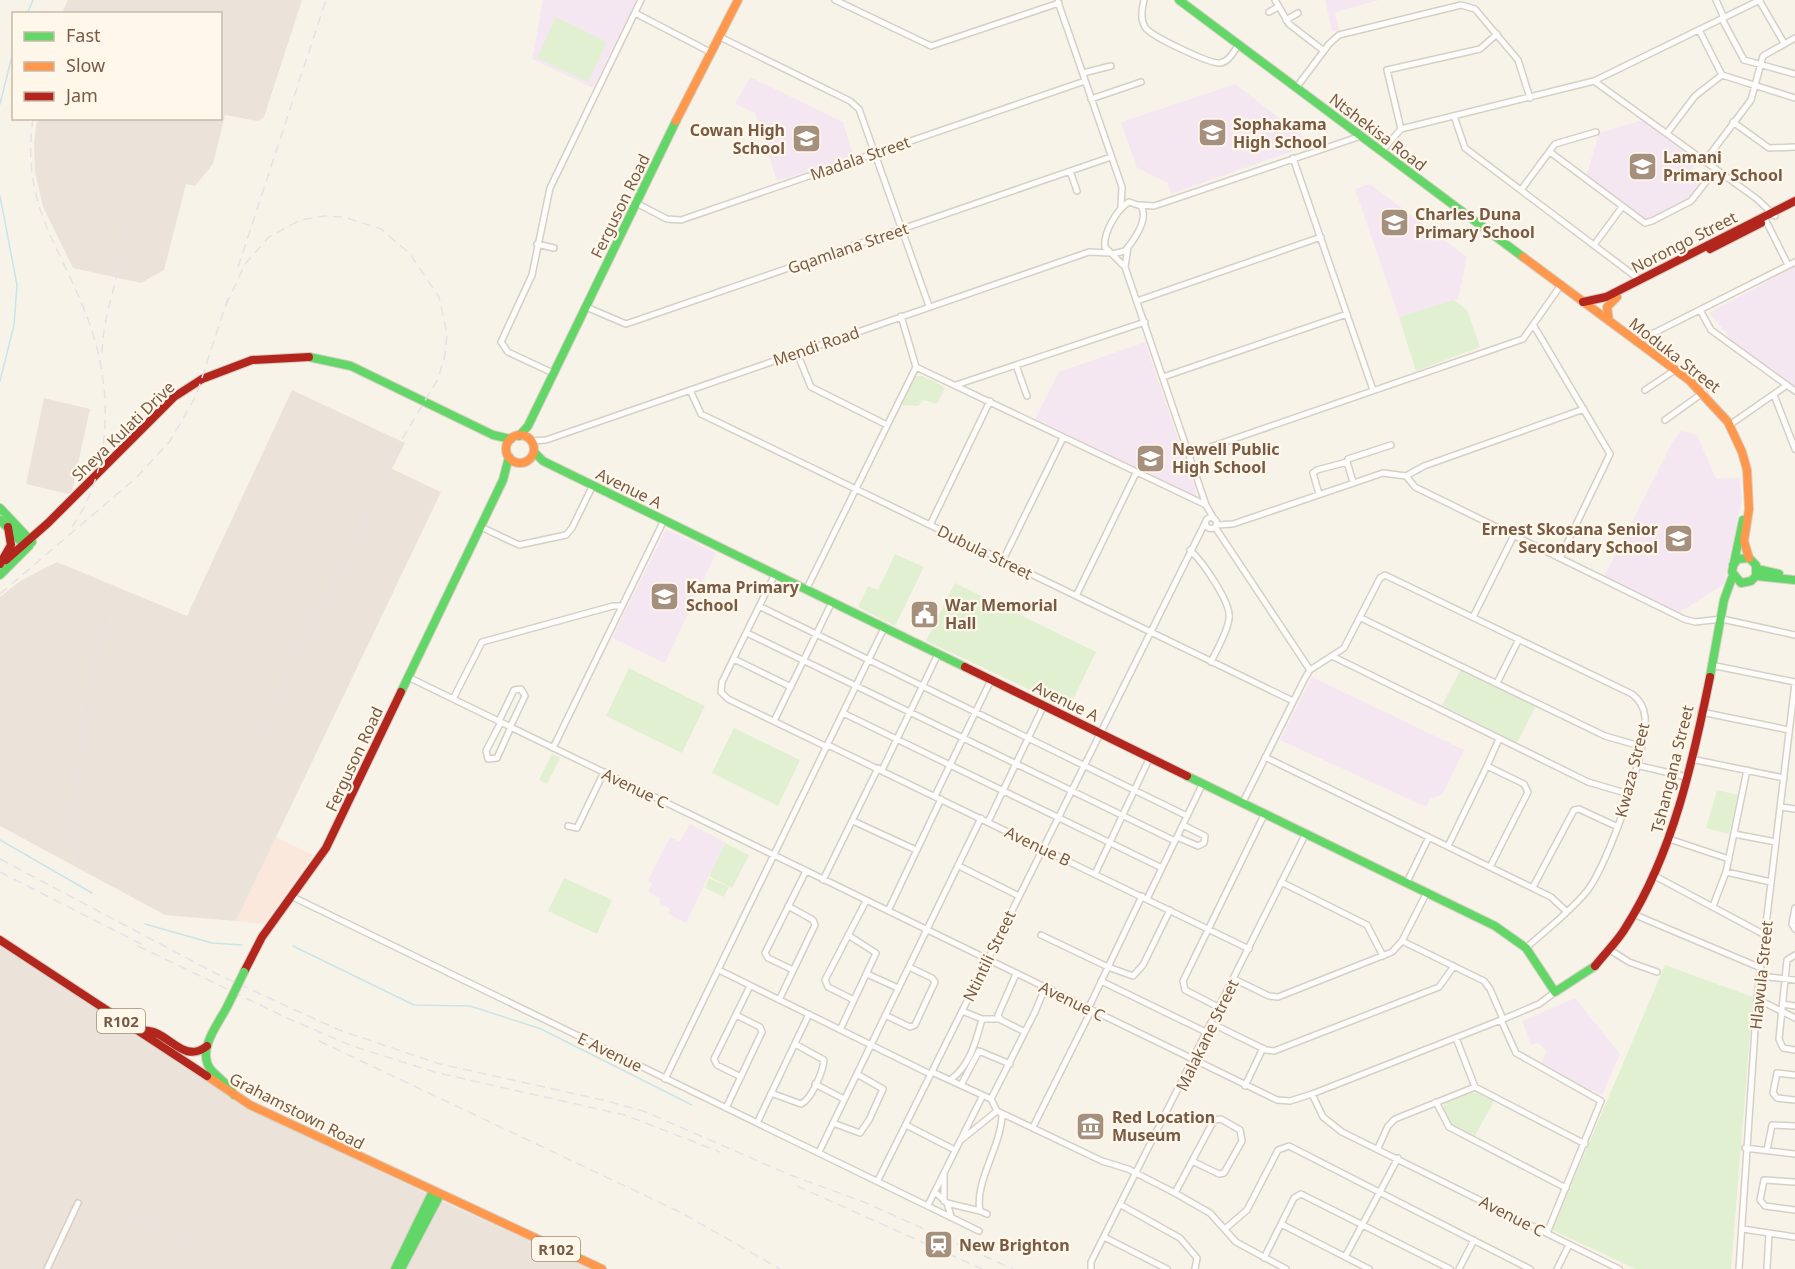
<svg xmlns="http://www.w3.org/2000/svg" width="1795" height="1269" viewBox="0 0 1795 1269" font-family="'Noto Sans',sans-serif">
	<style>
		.commercial { fill: #f9e8db }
		.industrial { fill: #ebe3d9 }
		.education { fill: #f5e7f2 }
		.green { fill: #e1f0d1 }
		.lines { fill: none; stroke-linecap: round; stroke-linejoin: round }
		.stream { stroke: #c8e5e9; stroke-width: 1.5 }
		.street-casing { stroke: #d6cfc5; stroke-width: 8 }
		.fast-casing { stroke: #d7cfc4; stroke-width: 10 }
		.slow-casing { stroke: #d7cfc4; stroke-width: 10 }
		.jam-casing { stroke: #d7cfc4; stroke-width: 10 }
		.street { stroke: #fefdfc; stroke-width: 5 }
		.fast { stroke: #63d668; stroke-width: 8 }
		.slow { stroke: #ff974d; stroke-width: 8 }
		.jam { stroke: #b3261e; stroke-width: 8 }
		.rail { stroke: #e5e1e5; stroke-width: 1.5; stroke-dasharray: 9 6; stroke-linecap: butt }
		.fast-bridge-casing { stroke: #d7cfc4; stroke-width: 10; stroke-linecap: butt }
		.fast-bridge { stroke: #63d668; stroke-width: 8 }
		.labels { text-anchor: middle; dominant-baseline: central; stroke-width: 4.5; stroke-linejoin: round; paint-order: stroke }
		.shield { fill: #fff8ea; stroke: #a18a76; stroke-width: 1.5 }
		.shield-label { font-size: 15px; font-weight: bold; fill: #795b45 }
		.poi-label { font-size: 16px; font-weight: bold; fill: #795b45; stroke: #fff8ea; text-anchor: start }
		.street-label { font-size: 16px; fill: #795b45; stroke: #fff8ea }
	</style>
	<rect width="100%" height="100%" fill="#f8f3e8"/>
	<!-- commercial -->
	<path class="commercial" d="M276,837L313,855L264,924L236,921Z"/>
	<!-- industrial -->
	<path class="industrial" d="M68,0H302L264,117L258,121L225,115L213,164L195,186L186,184L164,270L141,283L73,268L43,207L35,172L34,143L37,119L220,118V14L62,13Z
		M292,390L405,443L392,469L441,492L236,921L165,915L0,826V597L20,581L57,562L187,616Z
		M44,398L90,409L72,491L68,494L26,484Z
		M0,945L242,1105L444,1202L592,1269H0Z"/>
	<!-- education -->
	<path class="education" d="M543,0H637L593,88L532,59Z
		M1325,0H1379L1335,12L1339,30L1332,31Z
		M750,77L843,122L854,157L777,181L755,113L735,104Z
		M1235,84L1313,144L1171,194L1168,183L1137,168L1121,122Z
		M1643,120L1699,160L1690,173L1702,182L1689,200L1645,220L1586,177L1599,133Z
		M1370,184L1467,257L1458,299L1399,317L1355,189Z
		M1795,266V388L1737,346L1709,313Z
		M1145,342L1198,498L1035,419L1059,372Z
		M1681,431L1697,435L1716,479L1739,477L1742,499L1724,584L1679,613L1604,577L1673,441Z
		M666,529L716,553L665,663L612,638Z
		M1312,677L1464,750L1443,794L1430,799L1426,807L1280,740Z
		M690,824L725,842L686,923L668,914L670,909L659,903L660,898L648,892L652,883L648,880L670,837L680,842Z
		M1575,998L1620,1054L1602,1095L1540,1064L1547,1051L1538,1043L1531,1045L1522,1021Z"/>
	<!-- green -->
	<path class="green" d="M556,17L607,42L588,82L537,58Z
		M1454,300L1467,310L1480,347L1416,371L1399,317Z
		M915,376H923L943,386L944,390L937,404L924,400L918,406L901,405Z
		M895,554L924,567L895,626L858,607L868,586L878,590Z
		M955,583L1096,652L1069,708L926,641Z
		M629,668L705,706L682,753L606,716Z
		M1461,669L1536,706L1517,743L1442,705Z
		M734,728L800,760L778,806L712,773Z
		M552,754L560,758L547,784L539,780Z
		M1717,790L1738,795L1729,834L1706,828Z
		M725,843L749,855L732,888L709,876Z
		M564,878L612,900L597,934L548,911Z
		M709,878L729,887L724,897L705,888Z
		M1665,965L1753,997L1731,1269H1636L1552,1230Z
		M1471,1093H1478L1494,1101L1475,1136L1451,1124L1442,1108L1446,1102Z"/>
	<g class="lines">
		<!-- stream -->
		<path class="stream" d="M27,14L33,0
			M0,104L14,48
			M0,196L17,285L14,325L0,381
			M0,840L92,893
			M145,924L212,943L242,945
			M293,946L414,1005L470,1006L541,1029L692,1105"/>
		<defs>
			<path id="street" d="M835,0L931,46L1059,3
				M1144,0C1142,9 1140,19 1145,27C1150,36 1210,64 1220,63C1229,62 1234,51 1239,44
				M1275,0L1289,24L1324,51
				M1716,0L1724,18
				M1759,0L1784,43
				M1058,2L1122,187L1121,207
				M1269,12L1278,7
				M635,13L712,53
				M1722,19L1744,60L1795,74
				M1286,20L1298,13
				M1699,30L1722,75L1795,98
				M720,37L850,101L859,109L929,306
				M1083,73L1111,66
				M1594,81L1757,199L1775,216
				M1296,88L1329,44L1339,35L1461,5L1475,9L1518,60L1530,98
				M1091,99L1141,82
				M1454,116L1465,148L1640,280
				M1733,122L1769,148L1795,147
				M1401,129L1387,70L1480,49L1497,34
				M1667,133L1695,96L1722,75
				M1382,151L1401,129L1594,81L1760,0
				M1550,152L1645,223L1652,221L1691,201L1716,169
				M1293,158L1373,390
				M1705,161L1751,100L1763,56L1795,38
				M1070,171L1077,191
				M1521,190L1555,144L1596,132
				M1129,202L1141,206C1149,219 1134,240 1125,251L1112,254L1105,247C1103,233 1117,209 1129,202Z
				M636,203L667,219L681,220L1085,81
				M1140,205L1154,206L1361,136
				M1764,217L1788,265
				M537,244L554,248
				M1594,245L1622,207
				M1128,247L1125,267L1206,505L1214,519
				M1112,254L1125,267
				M1137,301L1321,237
				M586,307L626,324L1111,157
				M1700,310L1711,330L1795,391
				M901,316L916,367L1206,505
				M1534,326L1610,454L1560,558
				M1636,342L1795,262
				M797,353L811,387L887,425
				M1016,365L1027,396
				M553,373L508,352L501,342L532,275L550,188L641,0
				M1163,377L1347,314
				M956,385L1145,322
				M690,390L701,414L1293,701
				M1645,390L1675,370
				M1774,395L1795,449
				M1665,420L1704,392
				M1731,424L1787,385
				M531,441L546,440L1089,252L1110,253
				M1190,454L1523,339L1561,285
				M1347,462L1348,459L1391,445
				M1406,476L1415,487L1684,619L1695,622L1722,619L1795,635
				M1319,494L1313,473L1317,470L1347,462L1353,482
				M1205.5 523a5.5 5.5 0 1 1 11 0a5.5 5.5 0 1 1-11 0Z
				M930,525L990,401
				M1216,525L1233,524L1383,473L1406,476L1424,466L1584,409
				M481,527L519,545L566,535L572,528L593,485
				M1215,527L1310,670
				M1190,550C1202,561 1232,603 1229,619C1227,633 1217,649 1211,662
				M1003,560L1063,438
				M775,574L722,682L721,692L728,699L827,747
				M806,590L916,367
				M1076,596L1136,473
				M759,606L1187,816
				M1473,617L1514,535
				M1361,618L1605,736L1640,746
				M747,633L1175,841
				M1332,656L1588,782L1629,794
				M734,659L791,687
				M1711,665L1795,682
				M408,677L1277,1100L1290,1101L1312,1094L1501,1020L1539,1004L1555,992
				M1497,683L1519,639
				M453,699L482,642L613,606H622
				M1701,712L1789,730
				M843,713L1162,868
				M499,721L514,690L521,689L525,696L510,727
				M774,721L832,602
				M501,722L486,751L488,759L497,758L511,727
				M828,745L1249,949
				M553,748L664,520
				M1265,757L1551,897L1566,911
				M1691,759L1784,778
				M1636,765L1687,777
				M1487,766L1499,739
				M882,770L938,654
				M935,796L991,680
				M1243,802L1305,678L1310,670L1344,648L1380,578L1385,575L1632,694C1640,700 1644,707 1645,717C1648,750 1608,865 1587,891C1570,912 1546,930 1526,948
				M1781,807L1795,809
				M853,821L916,850
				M988,822L1044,705
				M568,826L577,828L604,772
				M1734,834L1776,842
				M1177,837L1198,846L1204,843L1205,836L1183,825
				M1669,839L1729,859
				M1448,846L1487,766L1524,784L1528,792L1490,867
				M959,866L1019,896
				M1726,872L1771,882
				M1095,874L1150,757
				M1653,875L1765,935
				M823,880L878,768
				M1281,882L1367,925L1383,956
				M1407,882L1429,837
				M1533,887L1574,810L1579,809L1618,827
				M293,897L979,1231
				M1147,899L1203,783
				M1713,906L1726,872L1747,770
				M1795,908L1792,924L1795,929
				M888,911L941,799
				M1633,914L1761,968
				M1041,935L1108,967L1133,976L1143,965L1170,910
				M1402,941L1484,981L1490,989L1503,1019
				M1610,950L1629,962L1657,972
				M1795,955L1787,960L1779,1039L1783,1048L1795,1050
				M719,970L930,1074
				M793,970L768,958L765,953L806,871
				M867,974L898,988
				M1016,974L998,1015L1001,1020L1025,1032
				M1760,976L1795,980
				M1234,979L1269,996L1278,997L1392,952L1402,941L1427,892
				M1101,981L1208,1033
				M1757,999L1795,1018
				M779,1000L815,925L813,920L788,906
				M854,1000L828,987L825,980L866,901
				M1783,1004L1795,1006
				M1220,1008L1185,990L1183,981L1265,813
				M1088,1009L1142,896
				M962,1011L982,1019H1000
				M885,1015L910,1027L915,1025L935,982L932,978L909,967
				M1501,1020L1516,1053L1601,1101L1547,1233
				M1213,1024L1266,1050L1274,1051L1439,987L1454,966
				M840,1030L876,953L848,935
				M1456,1038L1475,1087L1585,1144
				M932,1072L991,1099
				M1795,1075L1777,1073L1773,1093L1777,1098L1795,1100
				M741,1077L717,1065L714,1059L750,986
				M665,1079L884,628
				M950,1080C970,1066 976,1041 982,1019
				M815,1084L844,1099
				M961,1085L979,1051L1010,1064
				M1245,1086L1263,1048
				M771,1093L801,1104C812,1099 823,1071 824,1060L795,1044
				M1312,1094L1323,1117L1342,1132L1619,1269
				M991,1099L997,1111L1102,1161L1128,1169L1175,1193L1210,1213L1236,1242L1286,1269
				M991,1099L1035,1012L1045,988
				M1436,1102L1449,1127L1566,1188
				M726,1108L762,1032L760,1027L736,1015
				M757,1123L809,1014
				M833,1123L860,1133L869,1120L883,1089L857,1074
				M906,1125L955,1150
				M1033,1127L1091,1011
				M961,1140L997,1111
				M1378,1148L1388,1126L1395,1119L1475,1087
				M1745,1148L1795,1154
				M1767,1150L1772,1125L1795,1126
				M819,1152L981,818
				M944,1175V1201
				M878,1180L1206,521
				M1795,1182L1764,1180L1760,1200L1765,1206L1795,1210
				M935,1192L947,1203L951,1216
				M1175,1193L1214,1120L1221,1119L1240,1130L1242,1141L1224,1173L1219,1174L1192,1161
				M947,1203L980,1211
				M928,1205L982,1097
				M1121,1205L1180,1238L1197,1258L1195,1269
				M987,1214L980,1211C974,1182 1002,1145 1002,1114
				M1281,1224L1369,1269
				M1225,1229L1247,1210L1278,1150L1289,1146L1530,1269
				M1743,1229L1795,1237
				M1104,1237L1167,1269
				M1345,1257L1398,1158
				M1264,1258L1294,1198L1301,1194L1450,1269
				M1767,1268L1769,1234
				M47,1269L78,1203
				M1091,1269V1262L1306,833
				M1459,1269L1474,1240
				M1557,1269L1569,1245
				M1739,1269L1757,999L1795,683"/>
			<path id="fast" d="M1179,0L1523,257
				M309,357L351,366L493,435L511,439
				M519,436L528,426L676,121
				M534,452L543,461L965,667
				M0,508L32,542
				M0,520L27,548
				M1733,565L1738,559L1749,558L1756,565V576L1751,581L1741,583L1732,572L1743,520
				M1757,569L1779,574
				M0,575L29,546
				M1756,576L1795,580
				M1710,677L1724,600L1733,575
				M401,692L503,480L509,457
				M1187,776L1495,926L1526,948L1555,992L1595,966
				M227,1007C218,1024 195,1052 212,1071C220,1079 228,1084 234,1095
				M395,1269L433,1191
				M401,1269L440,1195"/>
			<path id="slow" d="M676,121L738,0
				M1523,257L1689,380L1728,422L1742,452L1747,470L1749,509L1744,541L1749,558
				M1609,321L1607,307L1617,297
				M506 449a14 14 0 1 1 28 0a14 14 0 1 1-28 0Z
				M207,1076L250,1105L602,1269"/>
			<path id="jam" d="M1710,249L1761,223
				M1583,302L1606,297L1795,201
				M6,560L48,523L174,397L202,379L252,360L309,357
				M0,564L11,545L8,527
				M965,667L1187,776
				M0,940L207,1076
				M1595,966C1605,953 1618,941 1626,927C1673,853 1693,761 1710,677
				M244,972L262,937L326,848L401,692
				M137,1030C143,1031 150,1030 156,1033C174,1041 187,1062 207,1046"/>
		</defs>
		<!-- street casing -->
		<use href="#street" class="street-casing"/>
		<!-- fast casing -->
		<use href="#fast" class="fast-casing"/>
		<!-- slow casing -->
		<use href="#slow" class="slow-casing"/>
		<!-- jam casing -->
		<use href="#jam" class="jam-casing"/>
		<!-- street -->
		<use href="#street" class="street"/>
		<!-- fast -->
		<use href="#fast" class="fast"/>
		<!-- slow -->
		<use href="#slow" class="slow"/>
		<!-- jam -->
		<use href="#jam" class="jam"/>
		<!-- rail -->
		<path class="rail" d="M69,14L75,0
			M33,118C21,207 59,242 87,317C113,384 114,467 72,527
			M238,267L326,0
			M226,305L245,264L269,237L300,220L325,216L344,217L381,229L410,254L439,297L447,333L445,355L438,379L398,446L341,572L302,642L245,770
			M102,353C103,305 127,264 125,217
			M0,594L137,477L170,441L196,396L228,298
			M74,812L73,835L80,864
			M73,818L86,712L106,615
			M0,859L217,974L339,1030L440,1064L607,1101L646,1112L790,1175L864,1202L1013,1269
			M0,872L147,947
			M138,946L287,1018L352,1046L438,1073L625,1115L720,1152
			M319,1041L682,1213L780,1269
			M797,1186L982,1269
			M118,1210L240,1269"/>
		<defs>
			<path id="fast-bridge" d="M227,1007L244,972"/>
		</defs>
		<!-- fast-bridge casing -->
		<use href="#fast-bridge" class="fast-bridge-casing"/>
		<!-- fast-bridge -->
		<use href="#fast-bridge" class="fast-bridge"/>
	</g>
	<!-- icons -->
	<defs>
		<symbol id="school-square" viewBox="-11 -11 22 22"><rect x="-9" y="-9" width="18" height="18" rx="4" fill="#a5907e" stroke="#fff8ea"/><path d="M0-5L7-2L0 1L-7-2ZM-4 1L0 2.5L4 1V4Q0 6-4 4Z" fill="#fff"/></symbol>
		<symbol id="civic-square" viewBox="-11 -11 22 22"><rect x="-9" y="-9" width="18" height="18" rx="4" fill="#a5907e" stroke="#fff8ea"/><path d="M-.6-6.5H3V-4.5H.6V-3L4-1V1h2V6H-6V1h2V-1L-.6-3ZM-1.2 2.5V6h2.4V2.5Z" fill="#fff"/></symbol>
		<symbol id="museum-square" viewBox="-11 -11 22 22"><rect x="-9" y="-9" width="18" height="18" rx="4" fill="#a5907e" stroke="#fff8ea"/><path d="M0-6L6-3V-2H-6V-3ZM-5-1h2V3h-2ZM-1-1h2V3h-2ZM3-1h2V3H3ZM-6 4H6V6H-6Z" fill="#fff"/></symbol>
		<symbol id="station-square" viewBox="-11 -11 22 22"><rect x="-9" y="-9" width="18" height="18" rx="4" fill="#a5907e" stroke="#fff8ea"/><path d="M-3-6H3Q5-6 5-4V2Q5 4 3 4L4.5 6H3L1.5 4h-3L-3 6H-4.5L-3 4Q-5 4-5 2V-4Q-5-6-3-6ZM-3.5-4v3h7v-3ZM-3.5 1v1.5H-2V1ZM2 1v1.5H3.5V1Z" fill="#fff"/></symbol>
	</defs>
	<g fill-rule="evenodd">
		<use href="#school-square" x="1196" y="116" width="33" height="33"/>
		<use href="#school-square" x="790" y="122" width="33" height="33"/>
		<use href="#school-square" x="1626" y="150" width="33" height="33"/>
		<use href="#school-square" x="1378" y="206" width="33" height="33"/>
		<use href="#school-square" x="1134" y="442" width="33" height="33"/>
		<use href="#school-square" x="1662" y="522" width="33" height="33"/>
		<use href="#school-square" x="648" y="580" width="33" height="33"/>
		<use href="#civic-square" x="908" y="598" width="33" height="33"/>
		<use href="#museum-square" x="1074" y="1110" width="33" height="33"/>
		<use href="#station-square" x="922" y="1228" width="33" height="33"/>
	</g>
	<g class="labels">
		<!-- shield labels -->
		<g class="shield">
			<rect x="97" y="1009" width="48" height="24" rx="4.5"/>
			<rect x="532" y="1237" width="48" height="24" rx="4.5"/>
		</g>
		<g class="shield-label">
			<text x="121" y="1021">R102</text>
			<text x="556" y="1249">R102</text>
		</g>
		<!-- poi labels -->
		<g class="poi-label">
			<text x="1233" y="124">Sophakama<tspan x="1233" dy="18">High School</tspan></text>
			<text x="785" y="130" text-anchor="end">Cowan High<tspan x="785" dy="18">School</tspan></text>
			<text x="1663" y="157">Lamani<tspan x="1663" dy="18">Primary School</tspan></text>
			<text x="1415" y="214">Charles Duna<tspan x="1415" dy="18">Primary School</tspan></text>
			<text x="1172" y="449">Newell Public<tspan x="1172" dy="18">High School</tspan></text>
			<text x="1658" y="529" text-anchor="end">Ernest Skosana Senior<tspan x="1658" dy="18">Secondary School</tspan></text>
			<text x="686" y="587">Kama Primary<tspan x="686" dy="18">School</tspan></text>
			<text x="945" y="605">War Memorial<tspan x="945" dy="18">Hall</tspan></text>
			<text x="1112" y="1117">Red Location<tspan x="1112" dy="18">Museum</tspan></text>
			<text x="959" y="1245">New Brighton</text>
		</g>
		<!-- street labels -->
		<g class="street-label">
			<text transform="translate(1378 132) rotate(37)">Ntshekisa Road</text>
			<text transform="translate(860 158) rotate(-19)">Madala Street</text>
			<text transform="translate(620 206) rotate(-64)">Ferguson Road</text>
			<text transform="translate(1684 242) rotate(-27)">Norongo Street</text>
			<text transform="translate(848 248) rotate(-19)">Gqamlana Street</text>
			<text transform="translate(816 346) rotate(-19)">Mendi Road</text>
			<text transform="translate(1675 355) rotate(38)">Moduka Street</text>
			<text transform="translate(123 431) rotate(-44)">Sheya Kulati Drive</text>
			<text transform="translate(629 488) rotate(26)">Avenue A</text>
			<text transform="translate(985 552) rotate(26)">Dubula Street</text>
			<text transform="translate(1066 701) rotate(26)">Avenue A</text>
			<text transform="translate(354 759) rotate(-65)">Ferguson Road</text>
			<text transform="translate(1672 769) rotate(-76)">Tshangana Street</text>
			<text transform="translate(1632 770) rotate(-76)">Kwaza Street</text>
			<text transform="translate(635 788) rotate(26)">Avenue C</text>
			<text transform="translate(1038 846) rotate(26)">Avenue B</text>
			<text transform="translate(989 956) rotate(-64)">Ntintili Street</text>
			<text transform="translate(1761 975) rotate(-84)">Hlawula Street</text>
			<text transform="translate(1072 1001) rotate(26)">Avenue C</text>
			<text transform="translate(1207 1035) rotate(-64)">Malakane Street</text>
			<text transform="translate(610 1052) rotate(26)">E Avenue</text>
			<text transform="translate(297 1111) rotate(27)">Grahamstown Road</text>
			<text transform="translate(1512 1216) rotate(27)">Avenue C</text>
		</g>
	</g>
	<!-- legend -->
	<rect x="12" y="12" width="210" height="108" fill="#fff8ea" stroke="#c9b9a8" stroke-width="1.5"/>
	<rect x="24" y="32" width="30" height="9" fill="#63d668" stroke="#c9b9a8" stroke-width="1.5"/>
	<text x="66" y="42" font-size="18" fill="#795b45">Fast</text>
	<rect x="24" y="62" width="30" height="9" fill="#ff974d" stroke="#c9b9a8" stroke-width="1.5"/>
	<text x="66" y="72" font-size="18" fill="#795b45">Slow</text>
	<rect x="24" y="92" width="30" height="9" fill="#b3261e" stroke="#c9b9a8" stroke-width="1.5"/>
	<text x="66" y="102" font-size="18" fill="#795b45">Jam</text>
</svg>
